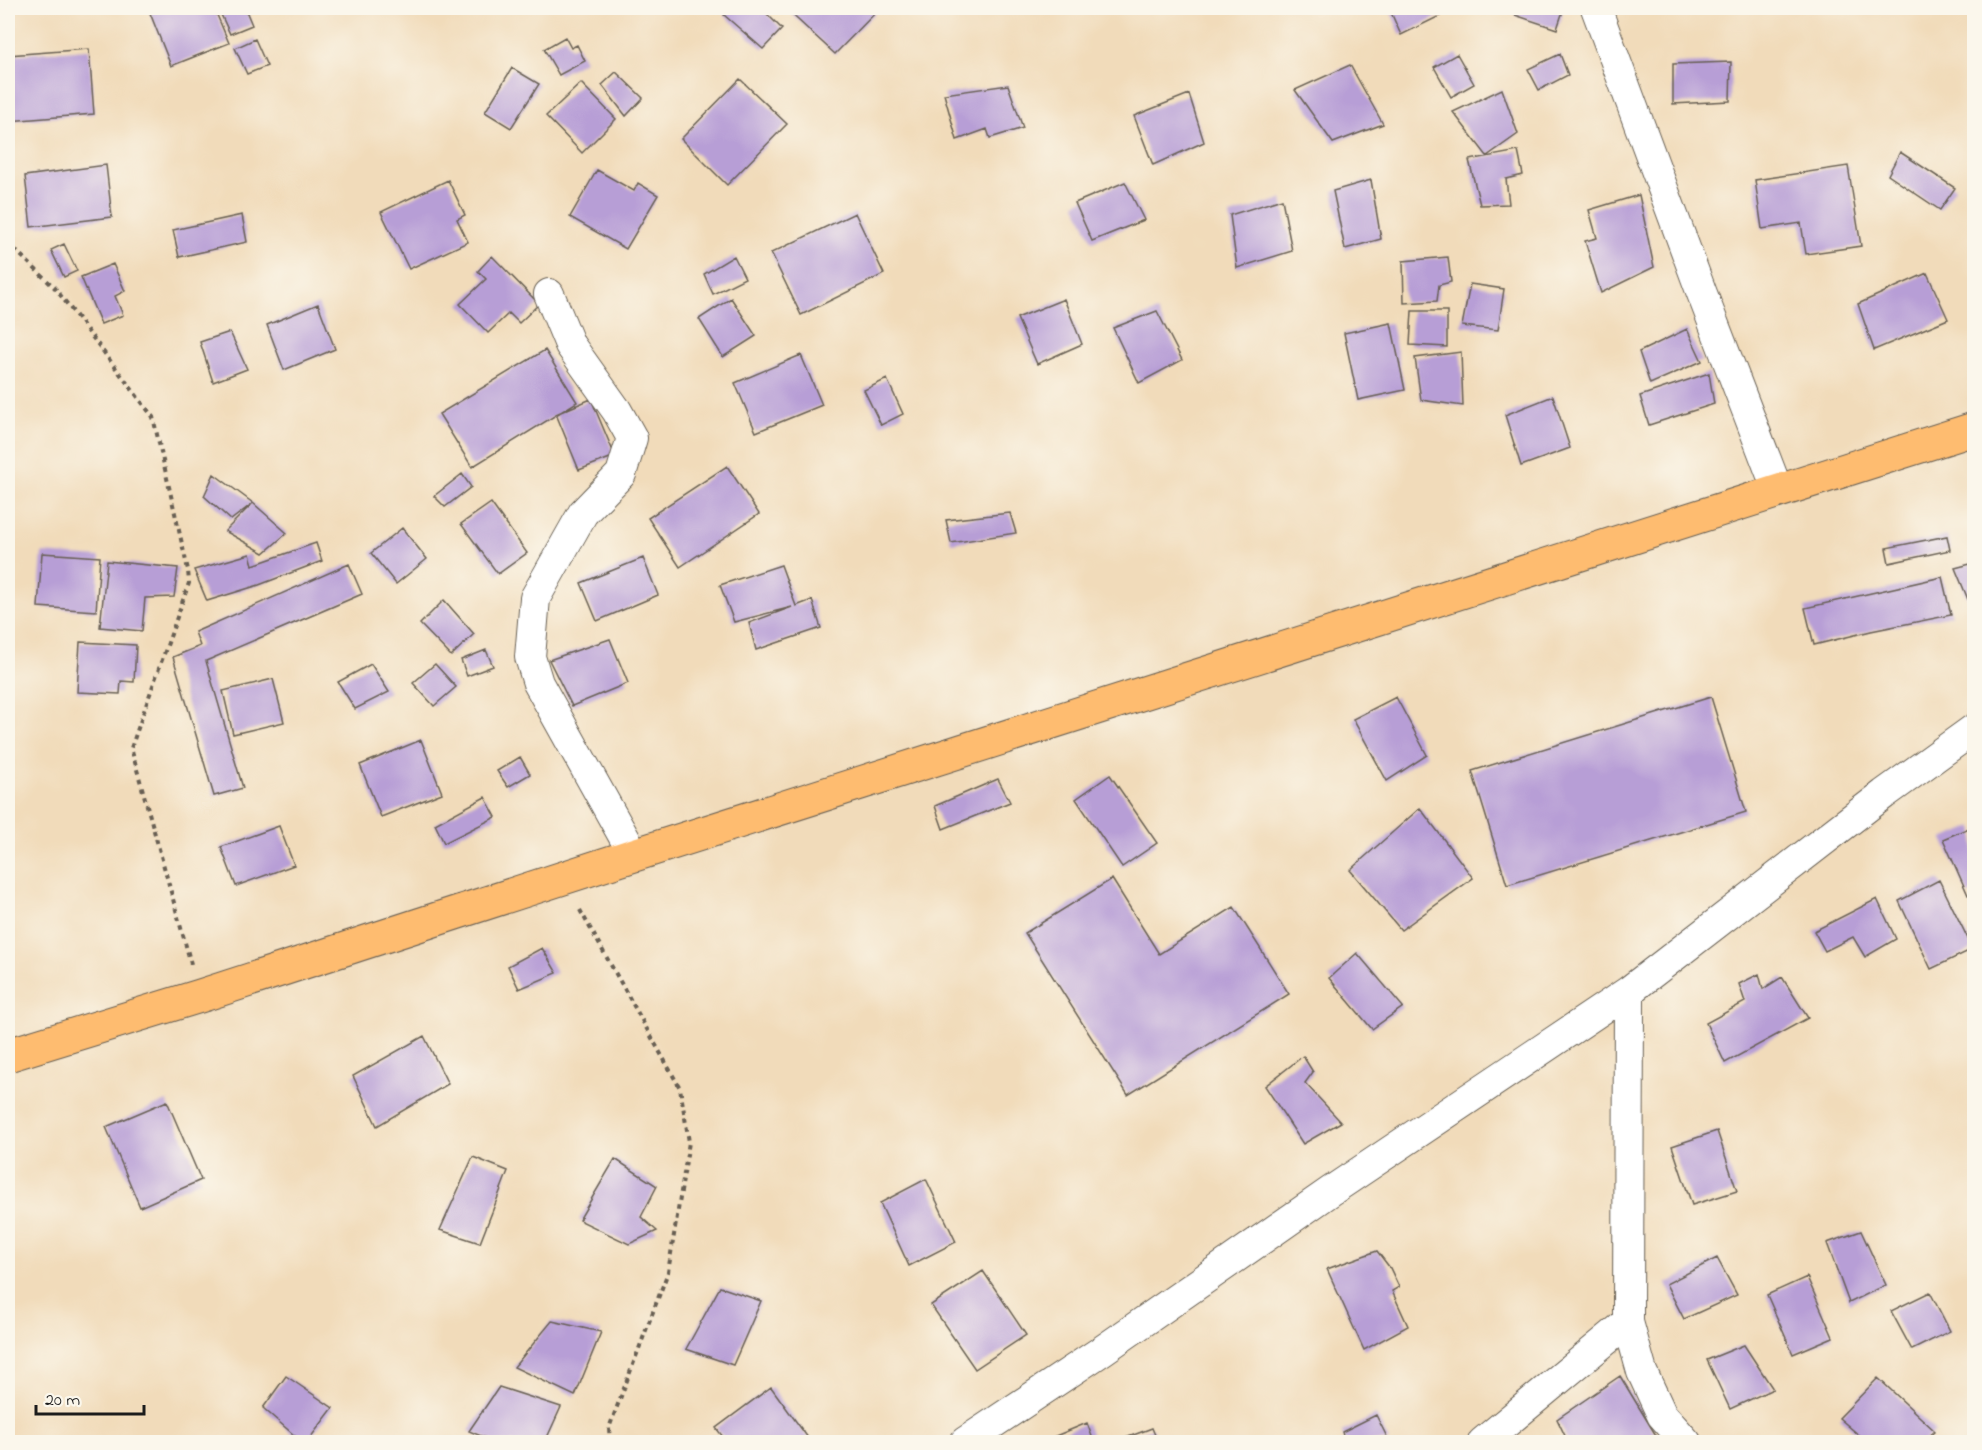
<svg xmlns="http://www.w3.org/2000/svg" width="1982" height="1450" viewBox="0 0 1982 1450" font-family="'Indie Flower',sans-serif">
	<style>
		.building { fill: #b79ed6 }
		.lines { fill: none; stroke-linecap: round; stroke-linejoin: round }
		.minor-casing { stroke: #675f53; stroke-width: 32 }
		.trunk-casing { stroke: #675f53; stroke-width: 35 }
		.path { stroke: #675f53; stroke-width: 4; stroke-dasharray: 4.5 4.5; stroke-linecap: butt }
		.minor { stroke: #fff; stroke-width: 30 }
		.trunk { stroke: #febc70; stroke-width: 33 }
	</style>
	<rect width="100%" height="100%" fill="#fbf7ec"/>
	<filter id="ink" filterUnits="userSpaceOnUse"><feTurbulence type="fractalNoise" baseFrequency=".0167" numOctaves="2"/><feDisplacementMap in="SourceGraphic" scale="12" xChannelSelector="R" yChannelSelector="G"/><feConvolveMatrix kernelMatrix="1 2 1 2 8 2 1 2 1" color-interpolation-filters="sRGB"/></filter>
	<filter id="wash" filterUnits="userSpaceOnUse"><feTurbulence type="fractalNoise" baseFrequency=".008" numOctaves="4" result="noise"/><feDisplacementMap in="SourceGraphic" scale="24" xChannelSelector="R" yChannelSelector="G"/><feGaussianBlur stdDeviation="1.35" result="paint"/><feColorMatrix in="noise" values="0 0 0 0 0 0 0 0 0 0 0 0 0 0 0 0 0 1.4 0 .05"/><feComposite in="paint" operator="in"/></filter>
	<g filter="url(#wash)">
		<rect width="100%" height="100%" fill="#f1dbba"/>
		<g id="blocks">
			<!-- building -->
			<path class="building" d="M148,8H214L229,43L171,66Z
				M218,8H251L252,10L247,13L252,25L230,34Z
				M730,8H761L782,29L763,49L724,15Z
				M785,8H880L835,54Z
				M1389,8H1451L1452,10L1401,35Z
				M1517,8H1564L1557,29L1515,15Z
				M565,37L571,48L577,45L585,61L559,75L544,49Z
				M255,39L267,66L247,74L235,48Z
				M89,49L94,114L8,121V55Z
				M1457,54L1474,84L1451,97L1434,67Z
				M1560,54L1568,75L1539,90L1528,69Z
				M1731,62L1730,101L1673,104V64Z
				M1350,65L1383,124L1333,143L1295,90Z
				M512,68L539,84L511,128L485,112Z
				M616,72L643,98L626,116L602,85Z
				M740,79L787,124L727,185L681,139Z
				M581,83L616,119L582,153L546,116Z
				M1008,85L1023,128L990,138L987,129L957,140L944,94Z
				M1502,89L1518,134L1487,156L1453,112Z
				M1189,94L1204,142L1153,165L1134,116Z
				M1518,151L1523,175L1506,179L1509,204L1480,205L1469,160Z
				M1900,152L1955,188L1940,210L1888,175Z
				M106,165L112,217L31,227L25,176Z
				M1848,166L1861,246L1806,254L1801,223L1762,229L1755,180Z
				M597,170L634,191L638,183L658,195L626,249L570,217Z
				M448,180L465,215L457,219L468,242L409,269L381,212Z
				M1371,180L1381,239L1345,249L1333,191Z
				M1125,182L1144,220L1092,241L1075,203Z
				M1639,195L1654,267L1601,293L1585,241L1597,238L1589,210Z
				M1282,199L1292,251L1237,268L1230,215Z
				M855,213L884,274L801,315L771,253Z
				M242,215L247,242L179,257L173,230Z
				M64,244L77,271L64,277L51,250Z
				M492,256L539,304L519,323L509,313L488,333L460,304L486,279L478,271Z
				M734,256L745,278L713,294L704,274Z
				M1448,257L1451,282L1439,285L1437,301L1404,303L1403,261Z
				M113,264L125,291L115,296L123,315L101,324L81,277Z
				M1927,273L1948,319L1874,350L1858,304Z
				M1470,284L1504,289L1498,330L1462,326Z
				M731,298L756,336L723,357L699,319Z
				M1064,299L1082,344L1037,364L1017,318Z
				M318,304L335,349L284,370L267,325Z
				M1157,311L1182,360L1139,383L1113,328Z
				M1412,311H1447V347L1410,345Z
				M1391,323L1405,390L1358,400L1344,333Z
				M1687,329L1702,361L1650,384L1639,352Z
				M230,332L247,369L213,382L200,342Z
				M545,350L577,402L472,467L439,414Z
				M1461,352L1463,406L1421,400L1415,358Z
				M801,355L822,405L756,432L735,383Z
				M1709,373L1714,404L1649,425L1640,396Z
				M887,379L903,414L881,425L864,390Z
				M1553,396L1570,448L1521,466L1505,415Z
				M591,399L615,456L579,470L556,414Z
				M727,466L759,514L680,567L648,518Z
				M214,474L253,503L287,533L264,553L225,531L253,503L231,520L204,496Z
				M462,474L471,487L445,507L434,496Z
				M491,503L527,553L498,574L461,524Z
				M1010,513L1016,533L951,543L946,520Z
				M402,528L427,559L396,584L371,553Z
				M1947,536L1950,550L1889,563L1886,548Z
				M316,543L322,561L259,585L207,601L194,570L250,554L253,565Z
				M42,553L100,557L96,611L38,607Z
				M643,558L658,595L597,621L581,583Z
				M107,561L178,568L174,597L145,598L142,631L100,627Z
				M1974,563V608L1972,609L1955,568Z
				M349,564L362,594L206,661L243,788L214,796L173,657L200,646L195,632Z
				M781,565L796,606L812,600L821,628L756,650L749,623L792,607L734,622L720,585Z
				M1942,577L1951,615L1871,631L1814,645L1805,608Z
				M444,600L474,634L451,656L420,624Z
				M610,639L628,683L572,706L549,660Z
				M80,642L136,645L134,682L121,681L120,694L77,692Z
				M486,650L493,666L467,676L461,660Z
				M371,664L389,692L355,709L338,682Z
				M435,664L456,687L434,706L413,683Z
				M273,679L284,722L233,734L223,691Z
				M1396,697L1427,755L1387,781L1353,719Z
				M1711,697L1746,812L1507,885L1472,771Z
				M421,740L442,793L381,817L360,765Z
				M520,757L530,774L508,787L497,771Z
				M1110,775L1157,843L1122,867L1076,799Z
				M998,779L1010,802L943,829L935,806Z
				M485,797L496,817L444,843L435,824Z
				M1420,808L1473,878L1401,930L1350,870Z
				M279,826L294,865L236,886L221,847Z
				M1974,826V892L1968,895L1943,839Z
				M1112,879L1159,954L1234,907L1289,994L1128,1095L1025,933Z
				M1939,880L1973,949L1931,969L1899,901Z
				M1877,899L1896,939L1865,957L1853,937L1825,951L1814,931Z
				M542,948L557,973L519,989L508,966Z
				M1357,953L1403,1007L1372,1029L1329,978Z
				M1759,974L1763,989L1782,977L1808,1018L1725,1063L1706,1023L1745,1002L1739,984Z
				M424,1036L448,1084L377,1126L353,1076Z
				M1303,1056L1313,1072L1305,1083L1341,1122L1303,1144L1265,1086Z
				M167,1101L201,1180L140,1207L106,1127Z
				M1717,1131L1737,1191L1692,1205L1672,1146Z
				M473,1157L508,1171L480,1243L440,1230Z
				M615,1159L657,1186L641,1217L657,1231L629,1244L579,1220Z
				M926,1179L956,1242L909,1266L880,1203Z
				M1861,1231L1886,1285L1849,1303L1827,1243Z
				M1377,1251L1390,1268L1399,1287L1392,1291L1408,1326L1364,1350L1327,1269Z
				M1717,1258L1737,1295L1684,1319L1666,1284Z
				M983,1271L1026,1335L975,1369L931,1305Z
				M1807,1277L1833,1337L1793,1354L1767,1295Z
				M720,1287L761,1301L733,1365L686,1349Z
				M1930,1292L1950,1331L1912,1350L1891,1311Z
				M552,1321L601,1332L575,1396L514,1367Z
				M1744,1345L1773,1389L1730,1409L1707,1360Z
				M286,1376L333,1408L307,1442H302L263,1408Z
				M1620,1376L1660,1442H1568L1557,1419Z
				M1878,1378L1935,1431L1923,1442H1867L1839,1418Z
				M499,1387L561,1407L545,1442H495L469,1431Z
				M771,1387L811,1442H727L716,1428Z
				M1376,1415L1389,1441L1345,1442L1342,1432Z
				M1087,1423L1094,1442H1041Z
				M1152,1428L1158,1442H1115Z"/>
		</g>
	</g>
	<g filter="url(#ink)">
		<use href="#blocks" fill-opacity="0" stroke="#675f53" stroke-width="1.5"/>
		<g class="lines">
			<defs>
				<path id="minor" d="M1596,8L1701,291L1778,491
					M549,294L570,345L617,411L632,438L621,474L583,513L535,598L530,657L538,683L634,855
					M1629,991L1628,1322L1642,1372L1662,1415L1686,1442
					M965,1442L1103,1350L1331,1191L1629,991L1884,794L1974,729
					M1483,1442L1628,1322"/>
				<path id="trunk" d="M8,1055L200,996L634,855L1974,429"/>
			</defs>
			<!-- minor casing -->
			<use href="#minor" class="minor-casing"/>
			<!-- trunk casing -->
			<use href="#trunk" class="trunk-casing"/>
			<!-- path -->
			<path class="path" d="M8,243L55,288L153,417L188,570L189,583L131,748L191,964
				M580,910L680,1088L689,1142L668,1272L609,1428L610,1442"/>
			<!-- minor -->
			<use href="#minor" class="minor"/>
			<!-- trunk -->
			<use href="#trunk" class="trunk"/>
		</g>
	</g>
	<!-- margin -->
	<rect width="1982" height="1450" fill="none" stroke="#fbf7ec" stroke-width="30"/>
	<!-- scale -->
	<path d="M36 1405v9h108v-9" fill="none" stroke="#1c1c1c" stroke-width="3"/>
	<text x="45" y="1405" font-size="18" fill="#1c1c1c" stroke="#fbf7ec" stroke-width="4.5" paint-order="stroke">20 m</text>
</svg>
